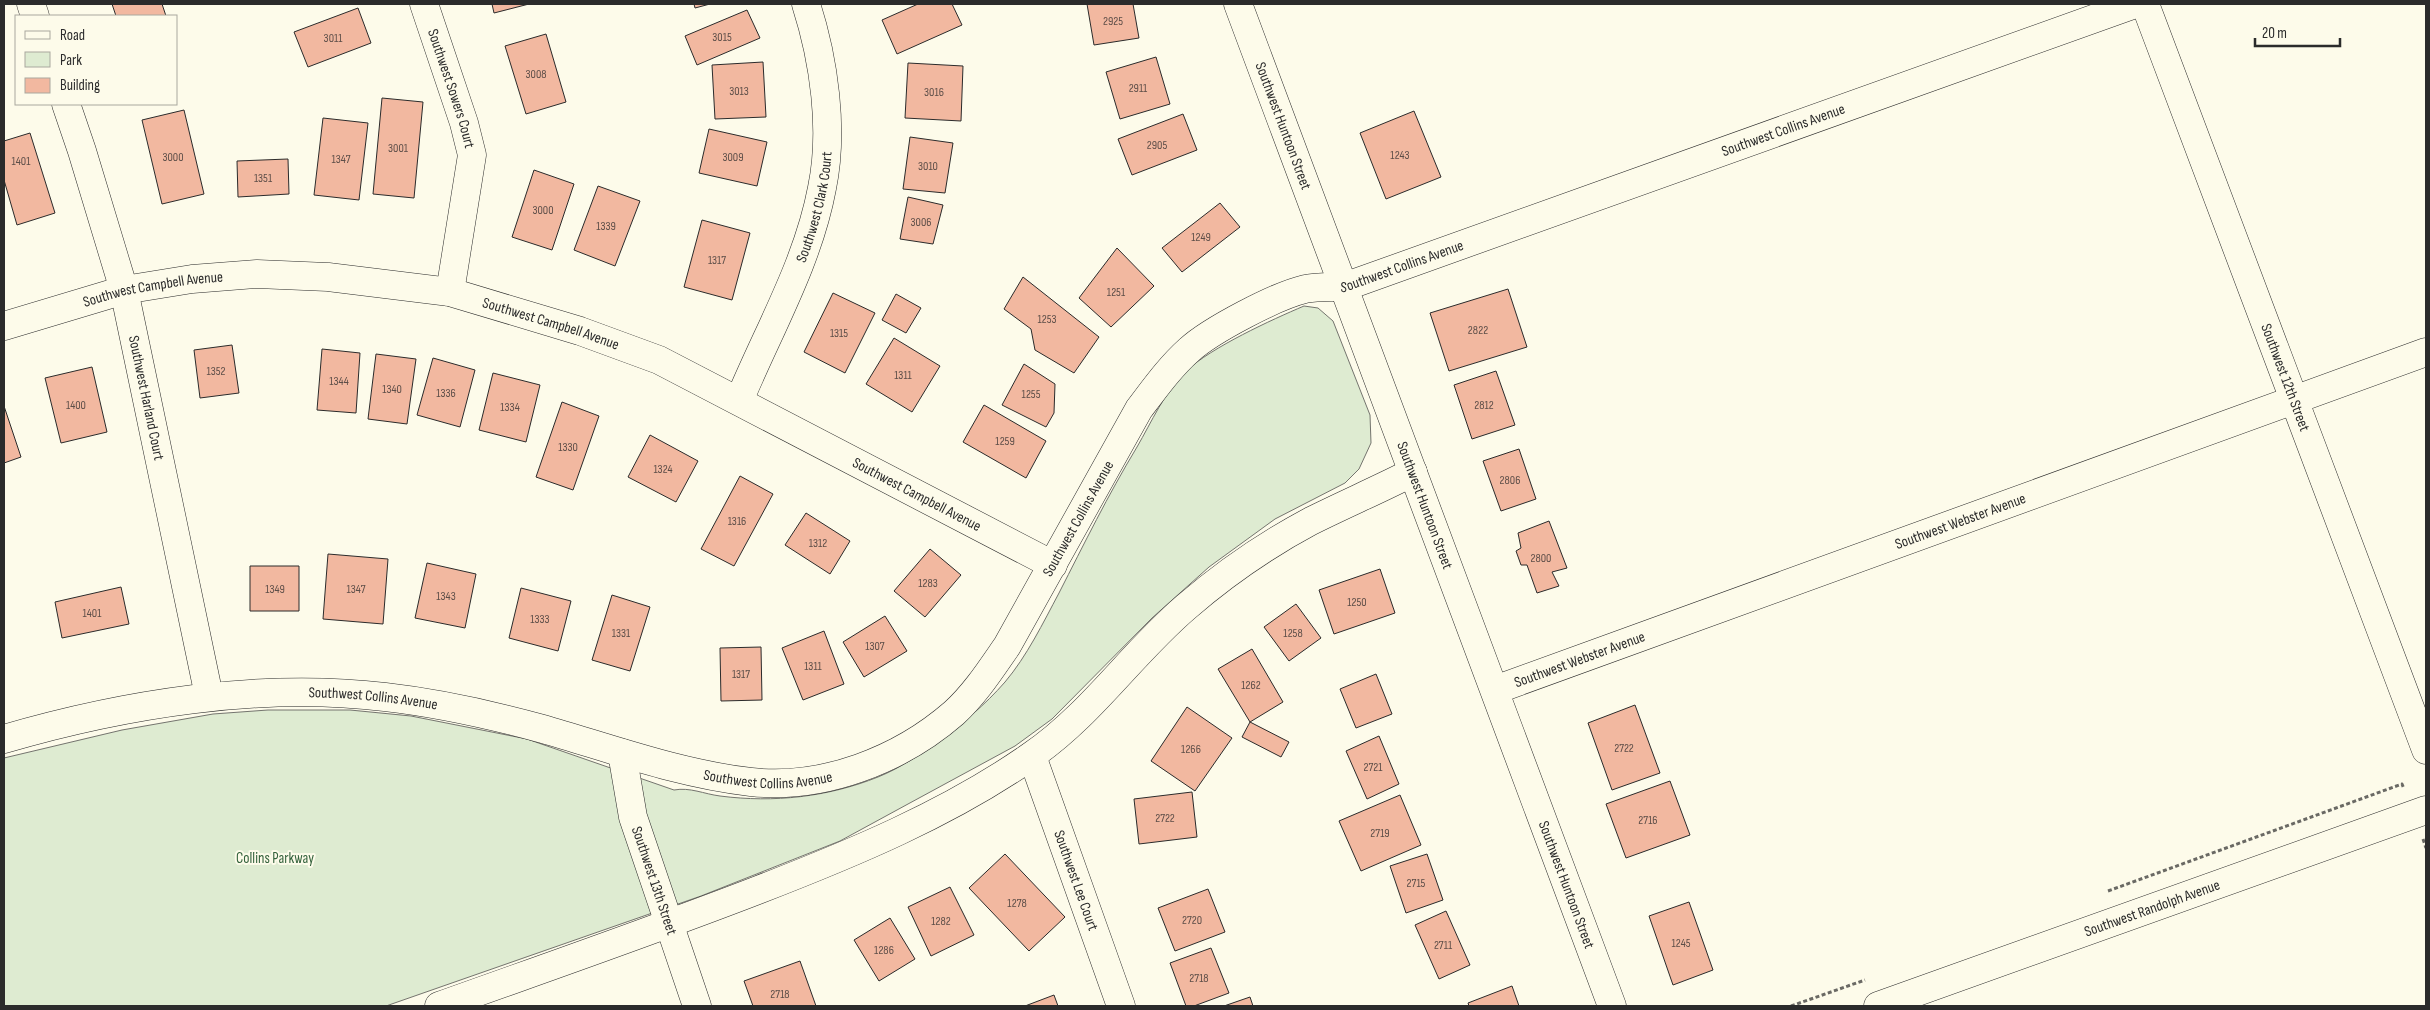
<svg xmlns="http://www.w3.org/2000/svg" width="2430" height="1010" viewBox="0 0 2430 1010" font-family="'Sofia Sans Condensed',sans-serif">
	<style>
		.green { fill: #deebd1; stroke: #74746e }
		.building { fill: #f2b8a0; stroke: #2b2b2b }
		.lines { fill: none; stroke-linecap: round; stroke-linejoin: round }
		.minor-casing { stroke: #2b2b2b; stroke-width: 29 }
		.major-casing { stroke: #2b2b2b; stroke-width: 29 }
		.path { stroke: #6a6964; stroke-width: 3; stroke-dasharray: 4 2.5; stroke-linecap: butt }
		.minor { stroke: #fdfbea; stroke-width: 28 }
		.major { stroke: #fdfbea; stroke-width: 28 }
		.labels { text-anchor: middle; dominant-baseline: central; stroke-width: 4; stroke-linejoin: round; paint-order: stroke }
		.number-label { font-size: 12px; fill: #5d4e48 }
		.street-label { font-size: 15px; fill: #2b2b2b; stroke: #fdfbea }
		.park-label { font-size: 15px; fill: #34623c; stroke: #fdfbea }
	</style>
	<rect width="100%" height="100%" fill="#fdfbea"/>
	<!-- green -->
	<path class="green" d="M1304,306L1318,308L1333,321L1370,415L1371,443L1359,469L1345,483L1275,519L1209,567L1152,618L1052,719L1015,746L908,804L840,841L701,896L386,1006H4V758L122,730L213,714L268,710H350L411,716L527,739L674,790C690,787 704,794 720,796C774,803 828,797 878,777C900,768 918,756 937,742C962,724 985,705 1005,682C1027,656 1043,623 1059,593C1084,544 1108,495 1137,447C1151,423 1165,391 1186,371C1212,347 1271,320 1304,306Z"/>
	<!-- building -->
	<path class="building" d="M112,4H162L166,16H116Z
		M492,4H529L494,13Z
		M694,4H710L695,8Z
		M918,4H952L962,25L897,54L882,20Z
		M1087,4H1133L1139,38L1094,45Z
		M358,8L371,43L308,67L294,32Z
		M747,10L760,38L697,65L685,36Z
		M546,34L566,102L526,114L505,46Z
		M1156,57L1170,104L1120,119L1106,72Z
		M763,62L766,117L715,119L712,65Z
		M908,63L963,66L961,121L905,118Z
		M382,98L423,102L414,198L373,194Z
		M184,110L204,194L162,204L142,120Z
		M1414,111L1441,177L1386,199L1360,133Z
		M1183,114L1197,150L1132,175L1118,139Z
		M323,118L368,123L359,200L314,195Z
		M709,129L767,142L757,186L699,173Z
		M30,133L55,213L17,225L4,180V141Z
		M910,137L953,143L945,193L903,189Z
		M288,159L289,194L238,197L237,161Z
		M534,170L574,184L552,250L512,237Z
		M598,186L640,201L615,266L574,250Z
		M908,197L943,205L933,244L900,239Z
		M1220,203L1240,227L1182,272L1162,248Z
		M702,220L750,233L732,300L684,287Z
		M1117,248L1154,286L1111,327L1079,298Z
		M1023,277L1099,337L1074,373L1035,350L1031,329L1004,309Z
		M1508,289L1527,347L1449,371L1430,313Z
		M833,293L875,313L845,373L804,352Z
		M896,294L921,308L906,333L882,320Z
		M894,338L940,366L912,412L866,384Z
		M232,345L239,393L200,398L194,350Z
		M322,349L360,353L356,413L317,410Z
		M376,354L416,359L407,424L368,419Z
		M433,358L475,370L460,427L417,415Z
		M1024,364L1055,384L1054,413L1046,427L1002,405Z
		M92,367L107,432L61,443L45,378Z
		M1496,371L1515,425L1472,439L1454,385Z
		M493,373L540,385L526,442L479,430Z
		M562,402L599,416L573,490L536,477Z
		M984,405L1046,441L1026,478L963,442Z
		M4,406L21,457L4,463Z
		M650,435L698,461L676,502L628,477Z
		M1519,449L1536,499L1501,511L1483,461Z
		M740,476L773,494L734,566L701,549Z
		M806,513L850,541L830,574L785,545Z
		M1549,521L1567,568L1552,572L1559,586L1537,593L1527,565H1521L1516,551L1521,548L1518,533Z
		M930,549L961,575L925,617L894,591Z
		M328,554L388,559L383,624L323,619Z
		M427,563L476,574L465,628L415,618Z
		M250,566H299V611H250Z
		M1380,569L1395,613L1334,634L1319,590Z
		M121,587L129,624L62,638L55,602Z
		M521,588L571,601L558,651L509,638Z
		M612,595L650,607L630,671L592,660Z
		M1296,604L1321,638L1289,661L1264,627Z
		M885,616L907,651L864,677L843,642Z
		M824,631L844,684L803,700L782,648Z
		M761,647L762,700L721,701L720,648Z
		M1252,649L1283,702L1250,722L1218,669Z
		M1376,674L1392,714L1356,728L1340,689Z
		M1635,705L1660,773L1612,790L1588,723Z
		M1187,707L1232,738L1195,791L1151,761Z
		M1250,722L1289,742L1281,757L1242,737Z
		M1379,736L1399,784L1367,799L1346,751Z
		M1670,781L1690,835L1626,858L1606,804Z
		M1192,792L1197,837L1139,844L1134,799Z
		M1400,795L1421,845L1361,871L1339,821Z
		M1005,854L1065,917L1029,951L969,888Z
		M1427,854L1443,900L1406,913L1390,866Z
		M950,887L974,935L931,956L908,907Z
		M1208,889L1225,932L1175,951L1158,908Z
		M1689,902L1713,970L1673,985L1649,916Z
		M1446,911L1470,965L1439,979L1415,925Z
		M890,918L915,959L879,981L854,940Z
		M1211,948L1229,993L1194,1006H1186L1170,963Z
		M800,961L816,1006H753L744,981Z
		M1512,986L1519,1006H1469L1468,1003Z
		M1054,995L1058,1006H1025Z
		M1250,997L1253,1006H1224Z"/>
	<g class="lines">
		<defs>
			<g id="minor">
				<path d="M31,4L35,16"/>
				<path id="s1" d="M424,4L464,123L472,155L450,292"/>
				<path id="s2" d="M66,104L82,151L124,290L209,696"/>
				<path id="s3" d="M4,326L124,290L192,279L257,274L328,277L450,292L580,331L659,360L1053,565"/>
				<path id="s4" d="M739,401C768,331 808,263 822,188C834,130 824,60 806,4"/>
				<path id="s5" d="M1495,690L2426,352"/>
				<path id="s6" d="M4,739C124,704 260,682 385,697C438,703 492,715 543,729C612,749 680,774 751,782C823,790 900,760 954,713C975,694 991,669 1007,646L1139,409C1155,388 1170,367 1189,350C1211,330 1276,296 1305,289C1317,286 1331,287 1344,287L2135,4"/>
				<path id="s7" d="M622,753L633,817L697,1006"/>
				<path id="s8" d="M1032,756L1121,1006"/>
				<path d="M439,1006C545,968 652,931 758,890C851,854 948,814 1031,756C1091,715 1131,654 1186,607C1224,574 1266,545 1311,521C1345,504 1380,489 1413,472"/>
				<path id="s9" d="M1878,1006L2426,810"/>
			</g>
			<g id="major">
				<path id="s10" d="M1238,4L1612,1006"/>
				<path id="s11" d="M2145,4L2426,750"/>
			</g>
		</defs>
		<!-- minor casing -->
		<use href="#minor" class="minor-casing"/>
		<!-- major casing -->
		<use href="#major" class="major-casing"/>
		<!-- path -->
		<path class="path" d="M2423,839L2426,848
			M2108,891L2402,784L2404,789
			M1791,1006L1865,980"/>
		<!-- minor -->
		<use href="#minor" class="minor"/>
		<!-- major -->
		<use href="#major" class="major"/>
	</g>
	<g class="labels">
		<!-- number labels -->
		<g class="number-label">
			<text x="1113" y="21">2925</text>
			<text x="722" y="37">3015</text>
			<text x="333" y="38">3011</text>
			<text x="536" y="74">3008</text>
			<text x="1138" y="88">2911</text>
			<text x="739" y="91">3013</text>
			<text x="934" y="92">3016</text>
			<text x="1157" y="145">2905</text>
			<text x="398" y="148">3001</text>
			<text x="1400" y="155">1243</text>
			<text x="173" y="157">3000</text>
			<text x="733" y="157">3009</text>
			<text x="341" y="159">1347</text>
			<text x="21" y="161">1401</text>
			<text x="928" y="166">3010</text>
			<text x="263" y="178">1351</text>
			<text x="543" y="210">3000</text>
			<text x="921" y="222">3006</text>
			<text x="606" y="226">1339</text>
			<text x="1201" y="237">1249</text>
			<text x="717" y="260">1317</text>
			<text x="1116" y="292">1251</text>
			<text x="1047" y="319">1253</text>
			<text x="1478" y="330">2822</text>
			<text x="839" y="333">1315</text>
			<text x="216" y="371">1352</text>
			<text x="903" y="375">1311</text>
			<text x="339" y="381">1344</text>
			<text x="392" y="389">1340</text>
			<text x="446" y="393">1336</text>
			<text x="1031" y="394">1255</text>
			<text x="76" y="405">1400</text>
			<text x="1484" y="405">2812</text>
			<text x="510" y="407">1334</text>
			<text x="1005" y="441">1259</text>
			<text x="568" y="447">1330</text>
			<text x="663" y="469">1324</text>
			<text x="1510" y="480">2806</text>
			<text x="737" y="521">1316</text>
			<text x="818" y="543">1312</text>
			<text x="1541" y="558">2800</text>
			<text x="928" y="583">1283</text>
			<text x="275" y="589">1349</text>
			<text x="356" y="589">1347</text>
			<text x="446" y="596">1343</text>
			<text x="1357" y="602">1250</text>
			<text x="92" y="613">1401</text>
			<text x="540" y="619">1333</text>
			<text x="621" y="633">1331</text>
			<text x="1293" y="633">1258</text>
			<text x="875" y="646">1307</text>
			<text x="813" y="666">1311</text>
			<text x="741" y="674">1317</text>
			<text x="1251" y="685">1262</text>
			<text x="1624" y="748">2722</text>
			<text x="1191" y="749">1266</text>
			<text x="1373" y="767">2721</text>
			<text x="1165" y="818">2722</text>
			<text x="1648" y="820">2716</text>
			<text x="1380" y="833">2719</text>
			<text x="1416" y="883">2715</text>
			<text x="1017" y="903">1278</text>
			<text x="1192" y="920">2720</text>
			<text x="941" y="921">1282</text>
			<text x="1681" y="943">1245</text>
			<text x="1443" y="945">2711</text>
			<text x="884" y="950">1286</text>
			<text x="1199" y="978">2718</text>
			<text x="780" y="994">2718</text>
		</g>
		<!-- street labels -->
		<g class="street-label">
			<text stroke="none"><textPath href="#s1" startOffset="89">Southwest Sowers Court</textPath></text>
			<text stroke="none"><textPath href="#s10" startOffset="130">Southwest Huntoon Street</textPath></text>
			<text stroke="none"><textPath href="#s6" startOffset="2054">Southwest Collins Avenue</textPath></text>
			<text stroke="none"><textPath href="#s4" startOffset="209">Southwest Clark Court</textPath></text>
			<text stroke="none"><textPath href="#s6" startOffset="1649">Southwest Collins Avenue</textPath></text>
			<text stroke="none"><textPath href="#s3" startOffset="154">Southwest Campbell Avenue</textPath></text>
			<text stroke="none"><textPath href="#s3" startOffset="559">Southwest Campbell Avenue</textPath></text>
			<text stroke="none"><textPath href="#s11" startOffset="399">Southwest 12th Street</textPath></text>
			<text stroke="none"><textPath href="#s2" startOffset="305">Southwest Harland Court</textPath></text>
			<text stroke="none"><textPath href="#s3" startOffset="964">Southwest Campbell Avenue</textPath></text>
			<text stroke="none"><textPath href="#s10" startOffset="535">Southwest Huntoon Street</textPath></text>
			<text stroke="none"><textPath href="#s6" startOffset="1214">Southwest Collins Avenue</textPath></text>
			<text stroke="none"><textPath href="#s5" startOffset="495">Southwest Webster Avenue</textPath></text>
			<text stroke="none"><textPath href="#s5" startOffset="90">Southwest Webster Avenue</textPath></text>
			<text stroke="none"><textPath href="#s6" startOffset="374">Southwest Collins Avenue</textPath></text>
			<text stroke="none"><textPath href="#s6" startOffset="779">Southwest Collins Avenue</textPath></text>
			<text stroke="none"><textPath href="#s7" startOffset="132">Southwest 13th Street</textPath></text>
			<text stroke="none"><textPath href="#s8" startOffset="132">Southwest Lee Court</textPath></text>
			<text stroke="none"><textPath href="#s10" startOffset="940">Southwest Huntoon Street</textPath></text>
			<text stroke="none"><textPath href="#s9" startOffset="291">Southwest Randolph Avenue</textPath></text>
		</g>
		<!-- park labels -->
		<g class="park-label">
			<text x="275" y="858">Collins Parkway</text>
		</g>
	</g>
	<!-- border -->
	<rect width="2430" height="1010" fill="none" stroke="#2b2b2b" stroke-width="10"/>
	<!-- legend -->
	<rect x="15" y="15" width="162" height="90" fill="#fdfbea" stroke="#a9a89e"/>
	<rect x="25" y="31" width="25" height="8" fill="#fdfbea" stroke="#a9a89e"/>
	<text x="60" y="40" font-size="15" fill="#2b2b2b">Road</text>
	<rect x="25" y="52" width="25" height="15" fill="#deebd1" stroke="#a9a89e"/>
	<text x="60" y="65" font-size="15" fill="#2b2b2b">Park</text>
	<rect x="25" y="78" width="25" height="15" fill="#f2b8a0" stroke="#a9a89e"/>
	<text x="60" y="90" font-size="15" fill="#2b2b2b">Building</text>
	<!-- scale -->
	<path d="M2255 38v8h85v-8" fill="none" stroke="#2b2b2b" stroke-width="2.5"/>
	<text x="2262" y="38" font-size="15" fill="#2b2b2b" stroke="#fdfbea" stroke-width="4" paint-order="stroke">20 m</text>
</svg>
